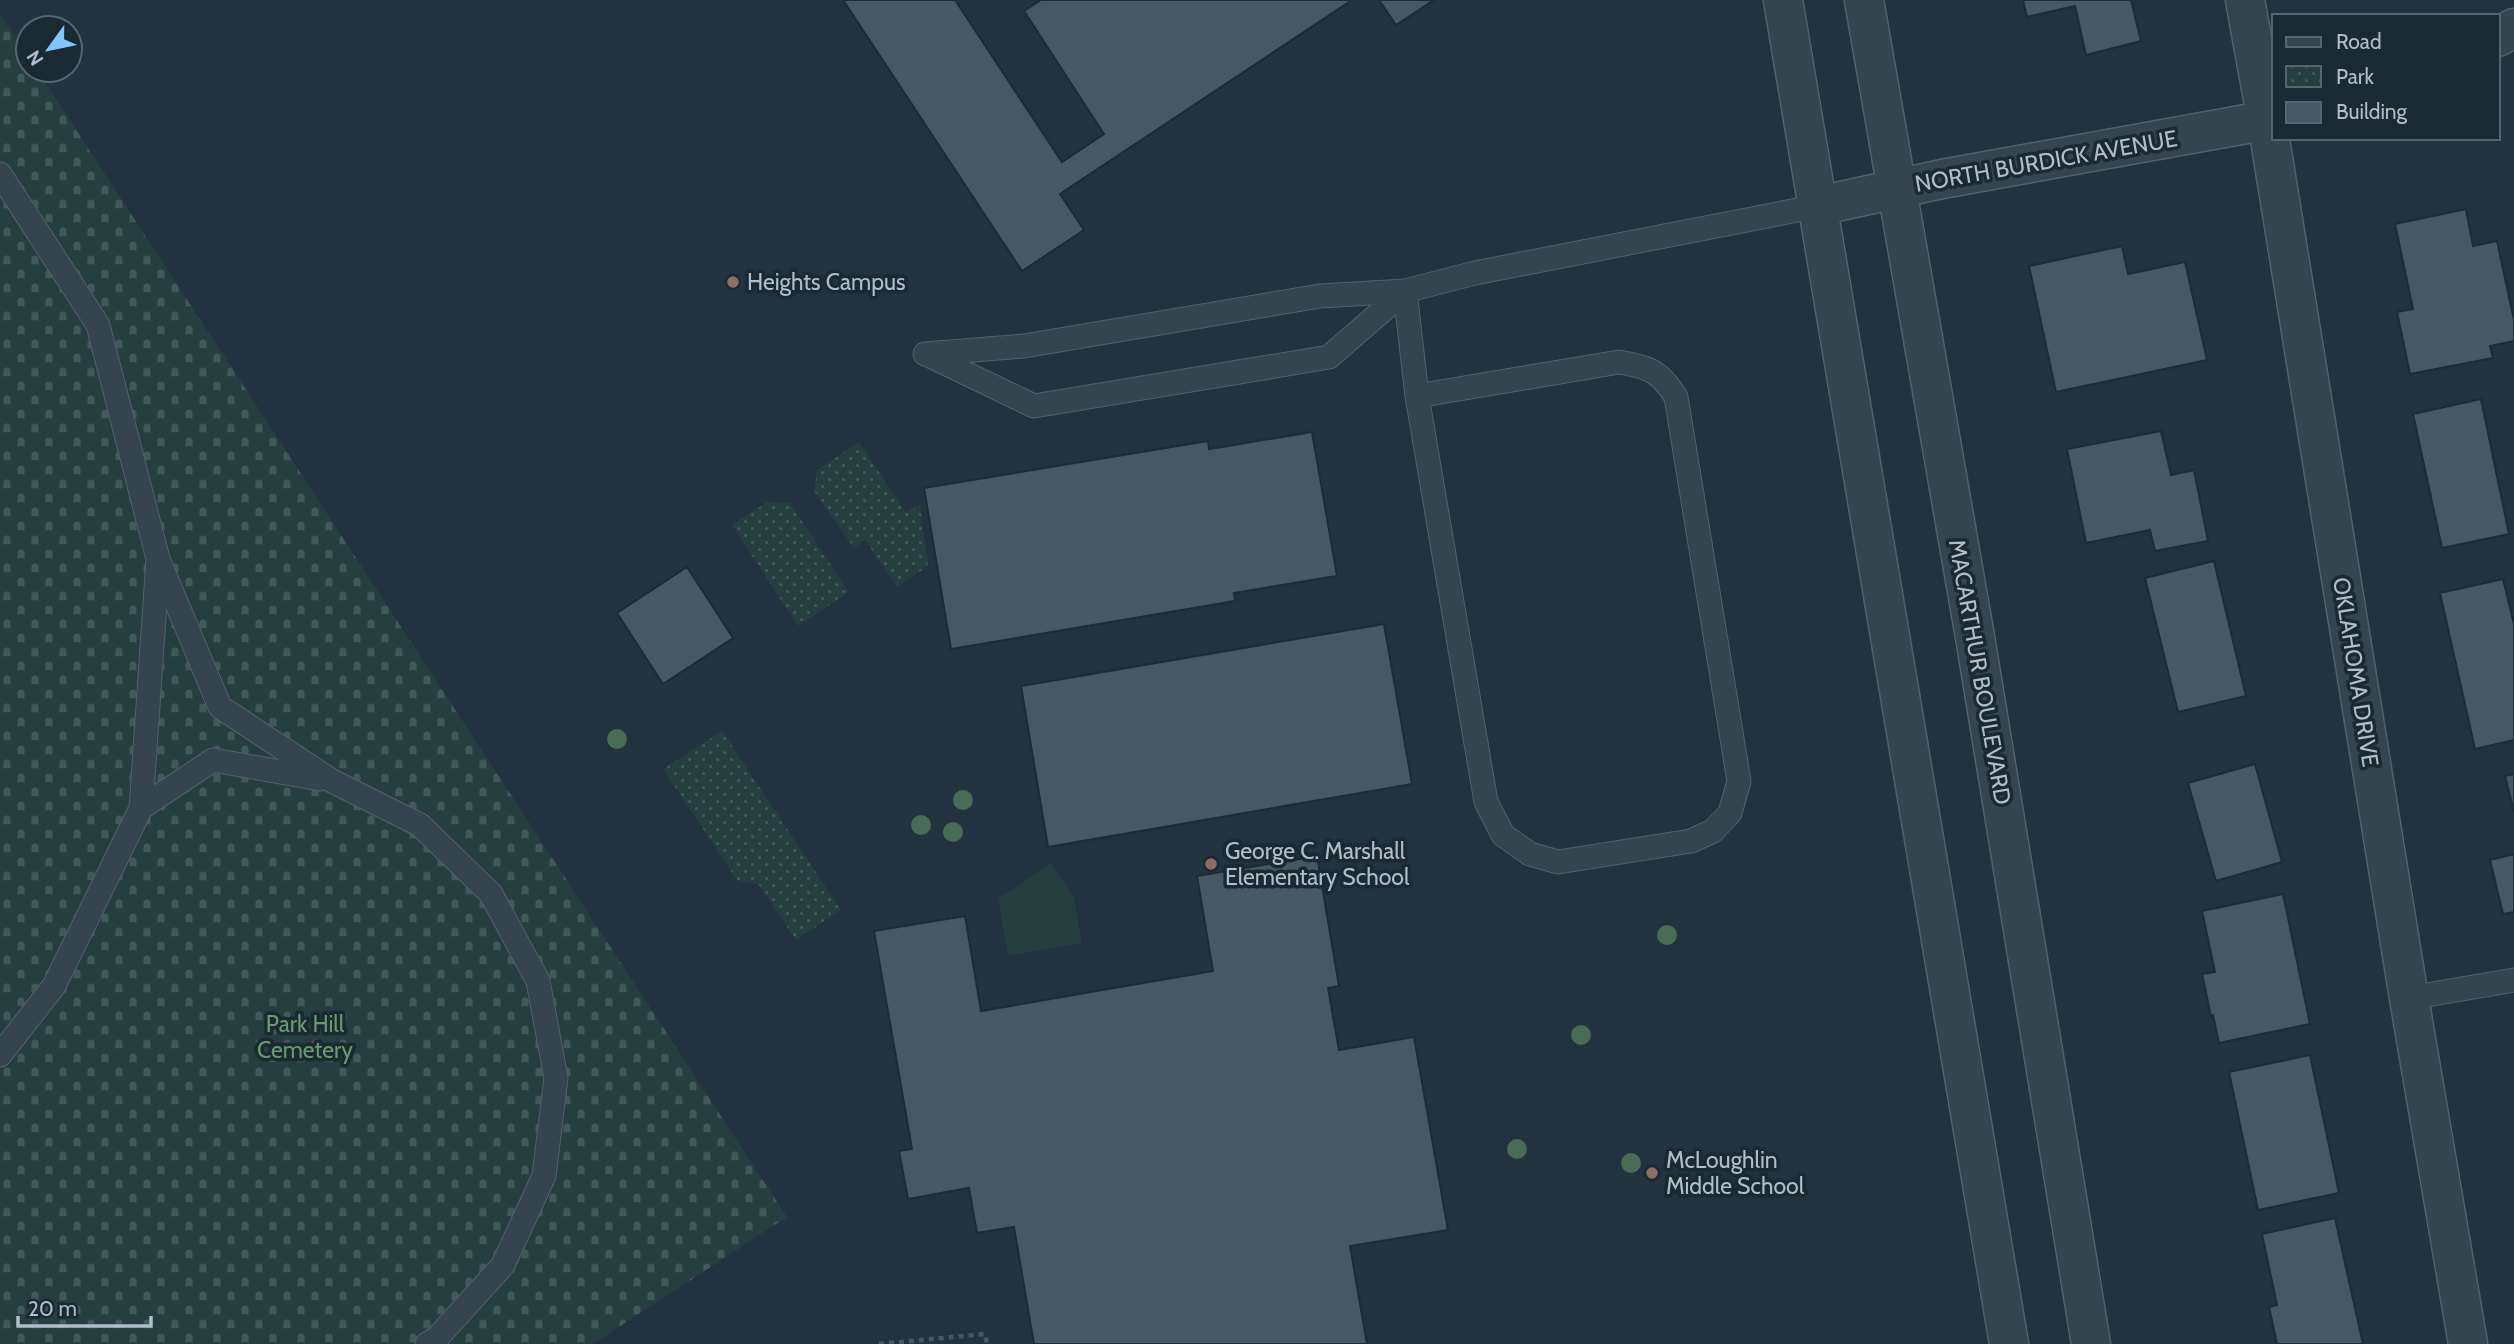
<svg xmlns="http://www.w3.org/2000/svg" width="2514" height="1344" viewBox="0 0 2514 1344" font-family="Cabin,sans-serif">
	<style>
		.grass { fill: #243f3e }
		.cemetery { fill: url(#cemetery-stones) }
		.park { fill: url(#park-dots) }
		.building { fill: #455864; stroke: #1d2b35; stroke-width: 2 }
		.lines { fill: none; stroke-linecap: round; stroke-linejoin: round }
		.service-casing { stroke: #54616c; stroke-width: 25 }
		.minor-casing { stroke: #54616c; stroke-width: 41 }
		.tertiary-casing { stroke: #54616c; stroke-width: 41 }
		.path { stroke: #425b5a; stroke-width: 4.5; stroke-dasharray: 5 5; stroke-linecap: butt }
		.service { stroke: #36444e; stroke-width: 23 }
		.minor { stroke: #36444e; stroke-width: 38 }
		.tertiary { stroke: #36444e; stroke-width: 38 }
		.tree { fill: #486c56 }
		.education-dot { fill: #8d6e63; stroke: #1b2933; stroke-width: 2.5 }
		.labels { text-anchor: middle; dominant-baseline: central; stroke-width: 7; stroke-linejoin: round; paint-order: stroke }
		.street-label { font-size: 23px; fill: #b1bec9; stroke: #1b2933 }
		.poi-label { font-size: 23px; fill: #b1bec9; stroke: #1b2933; text-anchor: start }
		.park-label { font-size: 23px; fill: #679c6a; stroke: #1b2933 }
	</style>
	<defs>
		<pattern id="cemetery-stones" width="16" height="16" patternUnits="userSpaceOnUse" patternTransform="scale(1.75)"><rect width="16" height="16" fill="#243f3e"/><path d="M2 7V4a2 2 0 0 1 4 0v3zM10 15v-3a2 2 0 0 1 4 0v3z" fill="#415959"/></pattern>
		<pattern id="park-dots" width="8" height="8" patternUnits="userSpaceOnUse" patternTransform="scale(1.75)"><rect width="8" height="8" fill="#243f3e"/><path d="M2 2h.1M6 6h.1" fill="none" stroke="#415959" stroke-width="1.8" stroke-linecap="round"/></pattern>
	</defs>
	<rect width="100%" height="100%" fill="#22323e"/>
	<!-- grass -->
	<path class="grass" d="M1051,863L1074,897L1082,943L1008,956L998,899Z"/>
	<!-- cemetery -->
	<path class="cemetery" d="M0,13L28,55V70H37L787,1217L593,1344H0Z"/>
	<!-- park -->
	<path class="park" d="M859,442L906,513L920,504L928,566L897,587L865,540L854,548L814,491L817,470Z
		M767,502L790,503L849,592L798,626L732,525Z
		M722,731L841,910L796,940L759,885L737,880L663,769Z"/>
	<!-- building -->
	<path class="building" d="M843,0H955L1062,162L1104,134L1024,11L1041,0H1352L1060,194L1084,230L1022,271Z
		M1379,0H1434L1396,25Z
		M2023,0H2131L2141,41L2086,55L2075,6L2027,17Z
		M2466,209L2473,246L2497,241L2514,320V341L2490,346L2493,358L2410,374L2397,312L2413,309L2395,224Z
		M2122,246L2128,274L2185,262L2207,360L2056,392L2029,266Z
		M2481,399L2509,534L2442,548L2413,414Z
		M2161,431L2171,475L2194,470L2208,541L2155,551L2150,530L2086,543L2067,449Z
		M1312,432L1337,576L1234,593L1235,601L951,649L924,488L1208,441L1209,449Z
		M2214,561L2246,696L2178,712L2145,578Z
		M687,567L733,638L663,684L617,613Z
		M2503,579L2514,624V740L2475,749L2440,593Z
		M1384,624L1412,784L1048,847L1021,686Z
		M2255,764L2282,862L2216,881L2188,783Z
		M2514,774V812L2505,776Z
		M2514,854V912L2503,914L2490,860Z
		M1317,856L1339,986L1328,988L1339,1050L1414,1037L1448,1230L1350,1246L1367,1344H1034L1014,1227L977,1233L969,1188L908,1199L899,1151L912,1149L874,931L965,916L981,1011L1213,971L1197,876Z
		M2283,894L2310,1024L2219,1043L2213,1015L2211,1016L2202,974L2215,972L2202,911Z
		M2310,1055L2339,1193L2258,1210L2229,1072Z
		M2335,1218L2363,1344H2277L2269,1307L2277,1305L2262,1234Z"/>
	<g class="lines">
		<defs>
			<path id="service" d="M0,174L98,325L158,559L141,808L54,986L0,1055
				M1405,291L1417,396L1486,802L1503,835L1530,854L1558,862L1691,841L1713,831L1730,813L1739,781L1676,397C1660,371 1649,367 1619,362L1417,396
				M925,354L1024,346L1320,296L1405,291L1475,273L1818,206
				M926,354L1034,406L1329,357L1405,291
				M158,559L220,707L332,781L420,825L491,894L538,981L556,1078L544,1176L503,1265L437,1338L427,1344
				M141,808L213,760L320,779
				M2409,998L2514,980"/>
			<path id="minor" d="M2245,0L2267,121L2409,998L2468,1344
				M2498,37L2514,28
				M1818,206L1942,179L2274,119"/>
			<path id="tertiary" d="M1783,0L2009,1344
				M1864,0L1975,637L2091,1344"/>
		</defs>
		<!-- service casing -->
		<use href="#service" class="service-casing"/>
		<!-- minor casing -->
		<use href="#minor" class="minor-casing"/>
		<!-- tertiary casing -->
		<use href="#tertiary" class="tertiary-casing"/>
		<!-- path -->
		<path class="path" d="M879,1344L985,1334L987,1344"/>
		<!-- service -->
		<use href="#service" class="service"/>
		<!-- minor -->
		<use href="#minor" class="minor"/>
		<!-- tertiary -->
		<use href="#tertiary" class="tertiary"/>
	</g>
	<!-- trees -->
	<g class="tree">
		<circle cx="617" cy="739" r="10"/>
		<circle cx="963" cy="800" r="10"/>
		<circle cx="921" cy="825" r="10"/>
		<circle cx="953" cy="832" r="10"/>
		<circle cx="1667" cy="935" r="10"/>
		<circle cx="1581" cy="1035" r="10"/>
		<circle cx="1517" cy="1149" r="10"/>
		<circle cx="1631" cy="1163" r="10"/>
	</g>
	<!-- markers -->
	<g class="education-dot">
		<circle cx="733" cy="282" r="7"/>
		<circle cx="1211" cy="864" r="7"/>
		<circle cx="1652" cy="1173" r="7"/>
	</g>
	<g class="labels">
		<!-- street labels -->
		<g class="street-label">
			<text transform="translate(2046 161) rotate(-10)">NORTH BURDICK AVENUE</text>
			<text transform="translate(1980 672) rotate(80)">MACARTHUR BOULEVARD</text>
			<text transform="translate(2356 672) rotate(81)">OKLAHOMA DRIVE</text>
		</g>
		<!-- poi labels -->
		<g class="poi-label">
			<text x="747" y="282">Heights Campus</text>
			<text x="1225" y="851">George C. Marshall<tspan x="1225" dy="26">Elementary School</tspan></text>
			<text x="1666" y="1160">McLoughlin<tspan x="1666" dy="26">Middle School</tspan></text>
		</g>
		<!-- park labels -->
		<g class="park-label">
			<text x="305" y="1024">Park Hill<tspan x="305" dy="26">Cemetery</tspan></text>
		</g>
	</g>
	<!-- legend -->
	<rect x="2272" y="14" width="228" height="126" fill="#1b2933" stroke="#57656f" stroke-width="2"/>
	<rect x="2286" y="37" width="35" height="10" fill="#36444e" stroke="#57656f" stroke-width="2"/>
	<text x="2336" y="49" font-size="21" fill="#b1bec9">Road</text>
	<rect x="2286" y="66" width="35" height="21" fill="url(#park-dots)" stroke="#57656f" stroke-width="2"/>
	<text x="2336" y="84" font-size="21" fill="#b1bec9">Park</text>
	<rect x="2286" y="102" width="35" height="21" fill="#455864" stroke="#57656f" stroke-width="2"/>
	<text x="2336" y="119" font-size="21" fill="#b1bec9">Building</text>
	<!-- north arrow -->
	<g transform="translate(49 49) rotate(237)"><circle r="33" fill="#1b2933" stroke="#57656f" stroke-width="2"/>
	<path d="M0-5L12 26L0 18L-12 26Z" fill="#81c5ff"/>
	<text y="-10" font-size="19" font-weight="bold" text-anchor="middle" fill="#b1bec9">N</text>
	</g>
	<!-- scale -->
	<path d="M18 1316v10h133v-10" fill="none" stroke="#b1bec9" stroke-width="3.5"/>
	<text x="28" y="1316" font-size="21" fill="#b1bec9" stroke="#1b2933" stroke-width="5" paint-order="stroke">20 m</text>
</svg>
